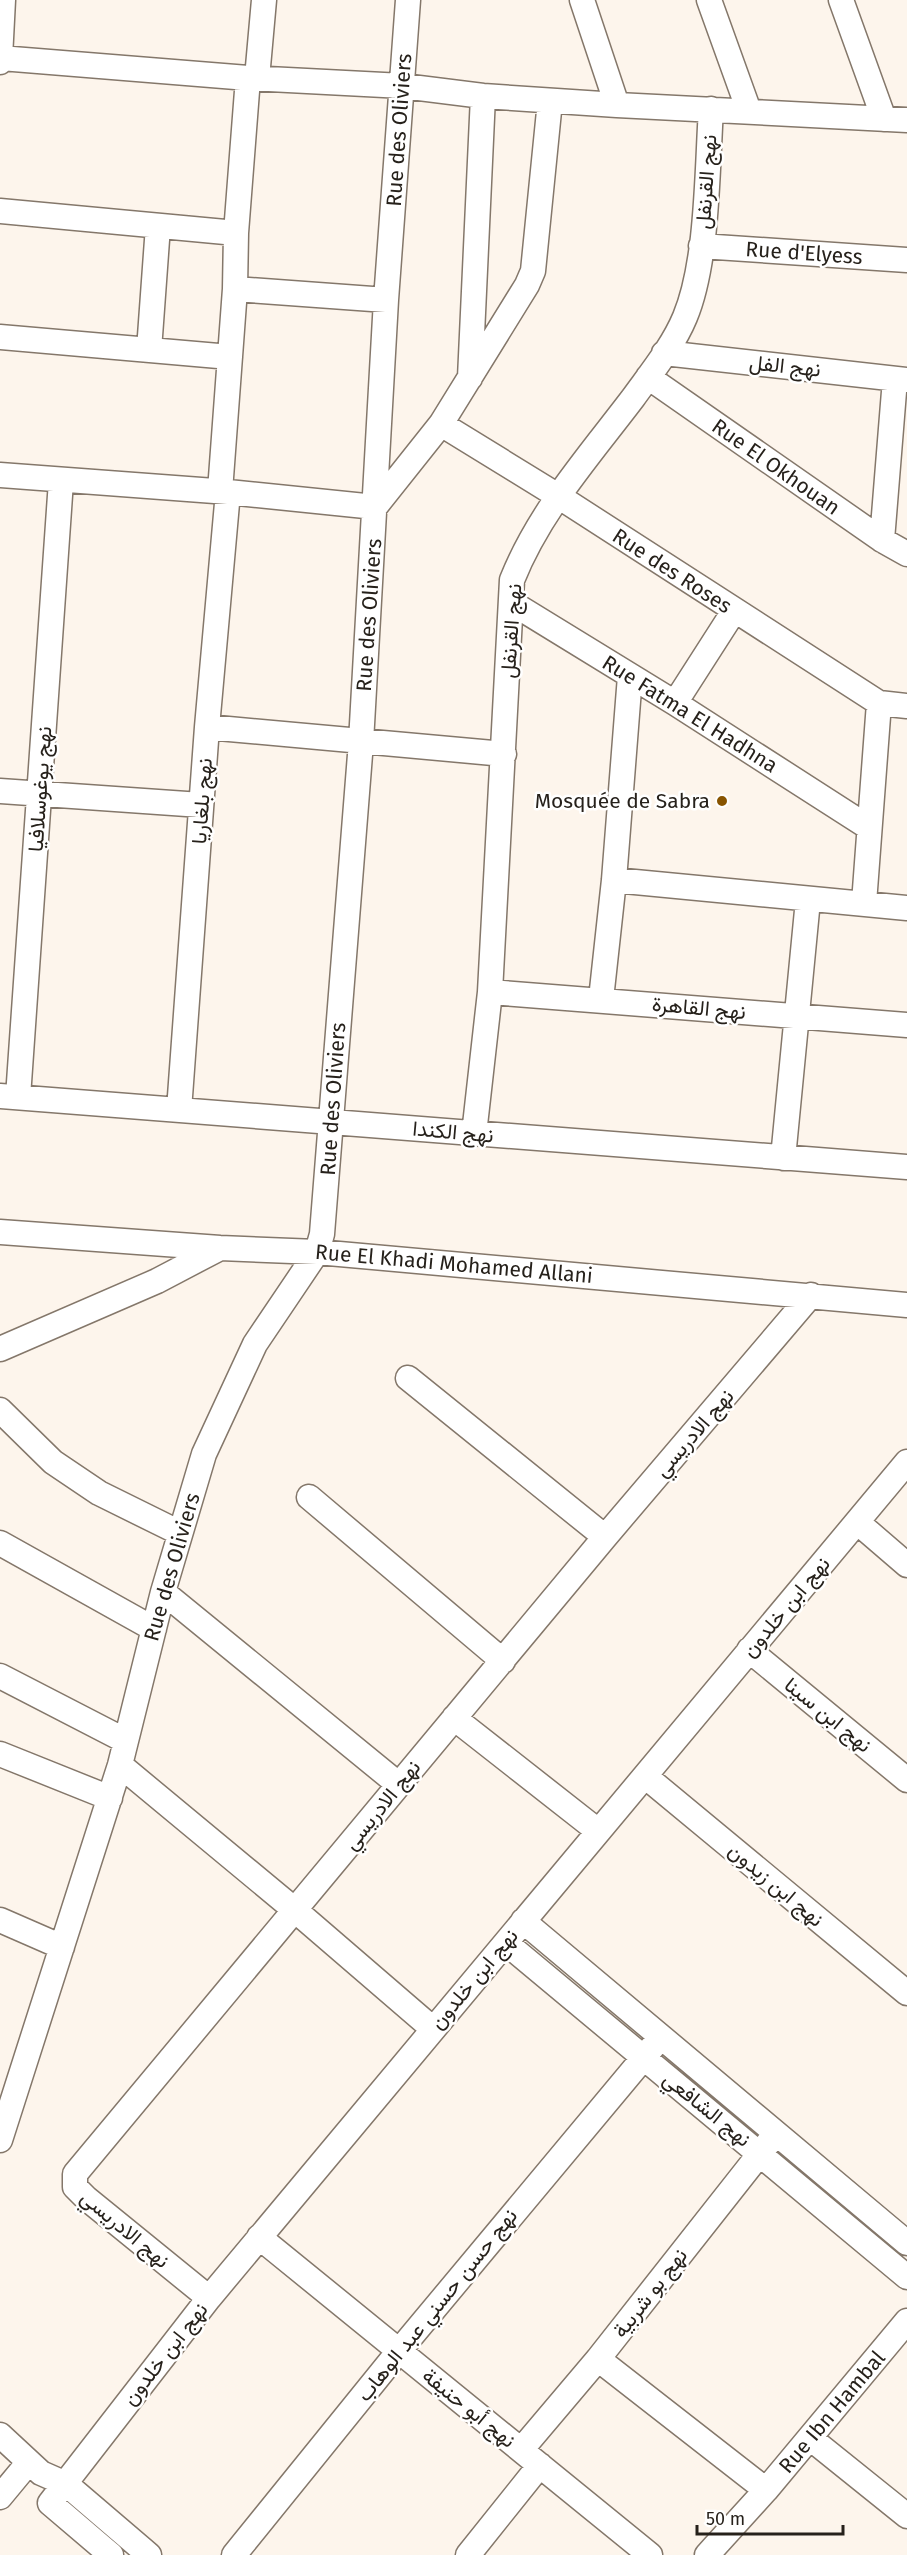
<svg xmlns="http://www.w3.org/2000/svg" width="907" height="2555" viewBox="0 0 907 2555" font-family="'Fira Sans',Vazirmatn,sans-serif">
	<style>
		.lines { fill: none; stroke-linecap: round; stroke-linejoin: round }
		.minor-casing { stroke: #84776a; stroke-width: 27 }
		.minor { stroke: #fff; stroke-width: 24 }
		.poi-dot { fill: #885400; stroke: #fff; stroke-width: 2 }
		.labels { text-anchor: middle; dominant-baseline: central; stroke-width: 5; stroke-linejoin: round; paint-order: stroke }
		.street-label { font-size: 21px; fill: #26211b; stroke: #fff }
		.poi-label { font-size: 21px; fill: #26211b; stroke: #fff; text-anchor: end }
	</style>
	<rect width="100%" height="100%" fill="#fdf5ec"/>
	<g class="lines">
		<defs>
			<path id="minor" d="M582,0L617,105
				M709,0L749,111
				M841,0L884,119
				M0,58L3,0
				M0,62V58L248,78L403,86L483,96L617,105L907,120
				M257,78L264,0
				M0,211L236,233
				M701,246L907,260
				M235,289L386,300
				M0,337L230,357
				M149,350L158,226
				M664,353L907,380
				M648,377L882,540L907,554
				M470,378L483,96
				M441,424L558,496L879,703L907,706
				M0,475L228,492L375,507L441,424L527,285L533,271L550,101
				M220,491L235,289L236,233L248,78
				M882,540L895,379
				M512,603L675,703L868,827
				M675,703L734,611
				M207,727L504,754
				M0,791L201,805
				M614,880L907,908
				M864,903L879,703
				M490,992L907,1025
				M601,999L614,880L630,676
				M0,1096L907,1167
				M18,1097L61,481
				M179,1110L207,727L228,492
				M474,1134L490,992L512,580C539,512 589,456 633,398C651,373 673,346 685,317C708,262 707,170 711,109
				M783,1158L808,900
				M0,1232L220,1248L317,1252L907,1305
				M0,1349L157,1281L220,1248
				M408,1378L605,1537
				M0,1410L53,1462L99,1493L180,1533
				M309,1497L503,1661
				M857,1522L907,1565
				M0,1543L154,1629
				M163,1592L398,1784
				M749,1650L907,1780
				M0,1676L126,1741
				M454,1718L598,1831
				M0,1754L110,1798
				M120,1765L296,1911L433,2029
				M645,1776L907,1993
				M0,1920L62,1947
				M523,1921L907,2243
				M506,1943L907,2277
				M0,2140L120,1765L163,1592L204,1454L255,1344L317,1252L322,1234L361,742L386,300L408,0
				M259,2237L650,2555
				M209,2298L86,2198L75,2187V2174L605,1537L811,1295
				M598,2359L766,2490
				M0,2435L41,2473L66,2484L149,2555
				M810,2438L907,2516
				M521,2450L598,2359L769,2142
				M0,2497L29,2462
				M50,2503L209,2298L907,1462
				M50,2503L111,2555
				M234,2555L399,2351L660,2038
				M468,2555L540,2465
				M707,2555L766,2490L907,2321"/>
		</defs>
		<!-- minor casing -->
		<use href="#minor" class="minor-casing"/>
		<!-- minor -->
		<use href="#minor" class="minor"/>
	</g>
	<!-- markers -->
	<circle class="poi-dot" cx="722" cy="801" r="6"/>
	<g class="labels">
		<!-- street labels -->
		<g class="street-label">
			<text transform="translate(399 130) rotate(-86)">Rue des Oliviers</text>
			<text transform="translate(706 182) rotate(-86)">نهج القرنفل</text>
			<text transform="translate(804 253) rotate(4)">Rue d'Elyess</text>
			<text transform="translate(785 366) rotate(6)">نهج الفل</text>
			<text transform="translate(776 467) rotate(35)">Rue El Okhouan</text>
			<text transform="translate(672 571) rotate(33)">Rue des Roses</text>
			<text transform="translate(369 615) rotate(-86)">Rue des Oliviers</text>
			<text transform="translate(511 631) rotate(-86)">نهج القرنفل</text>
			<text transform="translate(690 714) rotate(32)">Rue Fatma El Hadhna</text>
			<text transform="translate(40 789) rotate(-86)">نهج يوغوسلافيا</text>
			<text transform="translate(202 801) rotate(-86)">نهج بلغاريا</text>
			<text transform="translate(699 1008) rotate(5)">نهج القاهرة</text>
			<text transform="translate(333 1099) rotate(-86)">Rue des Oliviers</text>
			<text transform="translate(453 1132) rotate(5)">نهج الكندا</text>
			<text transform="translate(454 1264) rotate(5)">Rue El Khadi Mohamed Allani</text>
			<text transform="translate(694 1433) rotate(-49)">نهج الادريسي</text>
			<text transform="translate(172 1567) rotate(-74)">Rue des Oliviers</text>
			<text transform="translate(786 1607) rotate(-50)">نهج ابن خلدون</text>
			<text transform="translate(828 1715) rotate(39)">نهج ابن سينا</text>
			<text transform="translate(382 1805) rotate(-51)">نهج الادريسي</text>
			<text transform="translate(776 1885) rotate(40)">نهج ابن زيدون</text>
			<text transform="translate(474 1979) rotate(-50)">نهج ابن خلدون</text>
			<text transform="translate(707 2109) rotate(39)">نهج الشافعي</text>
			<text transform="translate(125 2229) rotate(40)">نهج الادريسي</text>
			<text transform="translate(650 2293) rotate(-52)">نهج بو شربية</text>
			<text transform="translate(437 2305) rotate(-51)">نهج حسن حسني عبد الوهاب</text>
			<text transform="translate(165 2354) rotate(-52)">نهج ابن خلدون</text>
			<text transform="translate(469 2408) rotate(39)">نهج أبو حنيفة</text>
			<text transform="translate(832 2412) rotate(-50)">Rue Ibn Hambal</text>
		</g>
		<!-- poi labels -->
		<g class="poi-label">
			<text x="710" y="801">Mosquée de Sabra</text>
		</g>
	</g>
	<!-- scale -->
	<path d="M697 2525v9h146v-9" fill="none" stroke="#26211b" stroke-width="3"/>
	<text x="706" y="2525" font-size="18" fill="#26211b" stroke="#ffffff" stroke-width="4.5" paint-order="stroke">50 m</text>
</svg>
